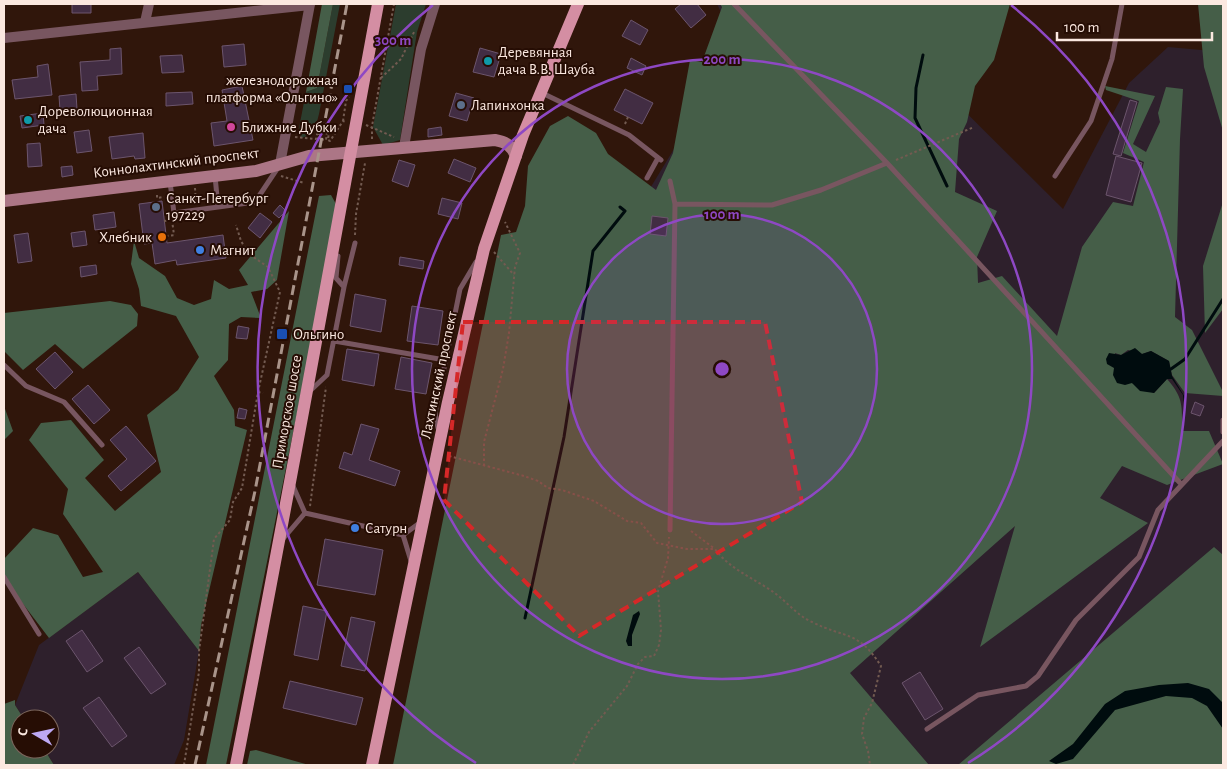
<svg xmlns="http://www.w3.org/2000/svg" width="1227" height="769" viewBox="0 0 1227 769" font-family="'Alegreya Sans',sans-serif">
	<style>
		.industrial { fill: #2e202c }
		.green { fill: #2c3d2e }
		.forest { fill: #455e48 }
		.water { fill: #000c0e }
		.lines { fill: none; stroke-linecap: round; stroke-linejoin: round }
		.stream { stroke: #000c0e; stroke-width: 3 }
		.building { fill: #422d43; stroke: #6c556d }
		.path { stroke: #735b51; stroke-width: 2; stroke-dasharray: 2.5 2.5; stroke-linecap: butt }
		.lane { stroke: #785660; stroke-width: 5 }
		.street { stroke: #785660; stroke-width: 10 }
		.secondary { stroke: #ac7686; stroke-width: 12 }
		.primary { stroke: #d48ea3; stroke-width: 12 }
		.rail { stroke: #a9948a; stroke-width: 3; stroke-dasharray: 10 5; stroke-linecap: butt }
		.marked { fill: #d62828; fill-opacity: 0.2; stroke: #d62828; stroke-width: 4; stroke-dasharray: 10 6; stroke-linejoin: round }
		.ring { fill: none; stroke: #8e48c4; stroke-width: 2.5 }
		.culture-dot { fill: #0f9aa8; stroke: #260d04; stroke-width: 2 }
		.transit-dot { fill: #1a4fb4; stroke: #260d04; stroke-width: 2 }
		.service-dot { fill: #5c6f8a; stroke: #260d04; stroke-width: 2 }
		.hotel-dot { fill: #d1479c; stroke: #260d04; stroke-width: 2 }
		.food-dot { fill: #e8710a; stroke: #260d04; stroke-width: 2 }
		.shop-dot { fill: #3f7fe0; stroke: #260d04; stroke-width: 2 }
		.labels { text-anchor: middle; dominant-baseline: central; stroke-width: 4; stroke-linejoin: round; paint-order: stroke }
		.poi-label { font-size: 15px; fill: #fbe8e0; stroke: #260d04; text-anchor: start }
		.street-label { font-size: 15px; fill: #fbe8e0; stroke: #260d04 }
		.centre { fill: #8e48c4; stroke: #260d04; stroke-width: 2.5 }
		.ring-label { font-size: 15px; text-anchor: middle; font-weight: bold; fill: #8e48c4; stroke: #260d04; stroke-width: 4; stroke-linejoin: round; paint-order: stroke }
	</style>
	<rect width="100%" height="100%" fill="#30160b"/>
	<!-- industrial -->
	<path class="industrial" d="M717,4H857L1063,209L1129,83L1168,47L1223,52V765H697L646,195L737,45Z
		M138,572L199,651L184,740L174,765H54L44,749H50V719H24L15,705L39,645Z"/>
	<!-- green -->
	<path class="green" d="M333,4H340L319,114L314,133L302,138L298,133L306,92L317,88Z
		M396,4H426L417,32L400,140L383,145L373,127Z"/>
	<!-- forest -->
	<path class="forest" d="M322,4H333L317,88L306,92Z
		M720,4H1010L994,60L975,86L967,122L959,139L955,192L997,211L977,257L978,283L1002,276L1057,336L1082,247L1113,202L1133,206L1144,162L1123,153L1139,101L1106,90L1105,86L1155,96L1133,144L1146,152L1160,122L1158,113L1166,87L1183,89L1180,139L1175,317L1192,330L1223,392V396L1185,393L1172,375L1169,361L1151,351L1142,354L1128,350L1121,355L1115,353L1114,368L1132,383L1154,393L1167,379C1184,398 1182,407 1182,431H1209L1223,464L1167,485L1122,466L1100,498L1148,523L980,647L1015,526L850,673L929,765H393L501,235L516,232L525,206L528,166L550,126L568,116L596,133L608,154L656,190L673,153L690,60L702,62L722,7Z
		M1198,4H1223V131L1204,67Z
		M331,195L336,204L309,354L226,765H206L319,196Z
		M1223,202V309L1205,333L1203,266Z
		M289,211L277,280L267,289L251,292L261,318L241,317L229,324L228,360L214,376L234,410L235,426L247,430L201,625L199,651L138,572L49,638L4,579V559L33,528L58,535L83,577L103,572L63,514L68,489L29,440L41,423L71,420L104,460L85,478L115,511L161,472L147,415L178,390L199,357L176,316L141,306L139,289L131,264L134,241L139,258L165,276L177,298L194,305L211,299L214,280L229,289L248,285L239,270Z
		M110,301L131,305L138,314L137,326L83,369L55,344L23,370L4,351V313Z
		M4,406L13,431L4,440Z
		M1214,547L1223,555V765H958Z
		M15,700V705L24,719H20V749H44L54,765H4V704Z
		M256,750L309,765H247L250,751Z"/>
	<!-- water -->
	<path class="water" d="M1135,348L1142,354L1151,351L1169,361L1172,376L1186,399L1185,412L1183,395L1172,379H1167L1154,393L1140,391L1132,383L1125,385L1117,383L1113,375L1114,368L1107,364L1106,359L1109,353L1121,355Z
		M639,611L640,614L632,635V646H628L626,641L633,615Z
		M1188,683L1209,689L1223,703V729L1207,706L1192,698L1166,696L1115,710L1073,759L1056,764L1049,761L1073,744L1105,704L1125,691L1159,685Z"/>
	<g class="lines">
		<!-- stream -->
		<path class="stream" d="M923,55L916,88L915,118L947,186
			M1171,369L1185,359L1223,299
			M525,618L564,437L593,251L625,211L620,207"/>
	</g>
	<!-- building -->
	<path class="building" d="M72,4H91V13H72Z
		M681,4H697L706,15L691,28L675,9Z
		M631,20L648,30L640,45L622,36Z
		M244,44L246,65L224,67L222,46Z
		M121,48L122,74L97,76L98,90L82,91L80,62L110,60V49Z
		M480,48L501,54L494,77L473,72Z
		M182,55L184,72L162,73L160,56Z
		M631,58L646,66L642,75L627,68Z
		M48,64L52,95L15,99L12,80L38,77L37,66Z
		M242,86L253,140L214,146L211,123L227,121L222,90Z
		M625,89L653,103L642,124L614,110Z
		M192,92L193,104L166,106V93Z
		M456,93L474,98L467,121L449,116Z
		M76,94L77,109L60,110L59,96Z
		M1130,100L1137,102L1121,156L1113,154Z
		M43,113L44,125L22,128L20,116Z
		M441,127L442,135L428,137V129Z
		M89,130L92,151L77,153L74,132Z
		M143,133L145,158L135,159L134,156L112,159L109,137Z
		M40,143L42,166L28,167L27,144Z
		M1116,156L1142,163L1131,202L1106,195Z
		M454,159L476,168L470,182L448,173Z
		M399,160L415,165L408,187L392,181Z
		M72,166L73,175L62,177L61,167Z
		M442,198L462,203L458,219L438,214Z
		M162,201L167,243L223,235L226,258L177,265L176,260L155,264L152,243L144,244L139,204Z
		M280,205L286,211L279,218L273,213Z
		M114,212L116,227L95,230L93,215Z
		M260,213L272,222L260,238L248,228Z
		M652,216L668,218L666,236L650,234Z
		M85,231L87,245L73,247L71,233Z
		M28,233L32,261L18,263L14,235Z
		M400,257L424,261L423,269L399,265Z
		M96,265L97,274L81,277L80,267Z
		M355,294L386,300L381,332L350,326Z
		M412,306L443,311L438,345L407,341Z
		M238,326L249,328L247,339L236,338Z
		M347,349L379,354L374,386L342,380Z
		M55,352L73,372L55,389L36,369Z
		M401,357L432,363L426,394L395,389Z
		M88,385L110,410L94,424L72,399Z
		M1195,402L1204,406L1200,416L1191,413Z
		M239,408L247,410L245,419L237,418Z
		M361,424L379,429L369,460L400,471L395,486L339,468L344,452L352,455Z
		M126,426L156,461L121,491L108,476L127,459L110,440Z
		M325,539L383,550L375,595L317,585Z
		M303,606L327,611L318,660L294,655Z
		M351,617L375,622L365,671L341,666Z
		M82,630L103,661L87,672L66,641Z
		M139,647L166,684L151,694L124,658Z
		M920,672L943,709L925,720L902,683Z
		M290,681L363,698L356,725L283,708Z
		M99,697L127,736L112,747L83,708Z"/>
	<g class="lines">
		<!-- path -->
		<path class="path" d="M381,78L401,59L415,30
			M343,121L346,101L349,97
			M625,124L628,117
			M366,125L394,137
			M295,137L316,139L318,130H320L318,139L326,140L327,131H329L328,140L330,141L343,121L346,122
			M372,139V126L394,4
			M896,160L974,127
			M281,176L304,183
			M195,188L196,204
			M157,195V198L164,197
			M172,220L174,235
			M164,221L172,220
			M355,235L356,214L365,163
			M166,236L176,235
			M494,252L514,275
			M258,392L263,393
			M449,456L524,476L538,481L548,488L562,490L594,501L627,521L641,523L657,543L687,549H715C730,570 756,579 776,594C788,603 798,616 812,622C846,639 858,630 881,666L872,703L864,718L862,734L868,751L870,765
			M484,466V442L503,369L509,333L515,267L520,253L505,222
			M310,506L326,387
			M691,531L715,549
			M184,765L199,672V651L214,539L230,520L233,502L242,488L258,392L280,292L268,267L249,254L241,241L236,225
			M573,765L589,732L627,686L638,664L645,657L654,656L659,645L661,630L658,591L668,558L669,537"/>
		<!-- lane -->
		<path class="lane" d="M734,4L887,163L1181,484
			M542,93L629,135L661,160
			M215,176L218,207
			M1055,176L1091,121L1112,59L1122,4
			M647,178L658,158
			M670,181L675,204L772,205L821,190L887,163
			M170,182L174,213L255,202L279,166
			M344,287L355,243
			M334,341L445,360
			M4,365L26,386L64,402L102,445
			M311,390L327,375L344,287L336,278L338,256
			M1223,420V432
			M438,428L435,413L460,289L476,262
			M293,486L305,513
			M305,513L403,535
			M670,530L675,204
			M403,535L411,561
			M403,535L421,522
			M282,540L305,513
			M4,577L39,634
			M927,729L978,695L1026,686L1038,676L1076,620L1139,557L1158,510L1223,441"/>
		<!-- street -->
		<path class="street" d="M145,22L149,4
			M4,38L310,5
			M404,147L421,49L435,4
			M280,164L310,4"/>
		<!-- secondary -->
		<path class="secondary" d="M4,201L256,171L309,156L495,140C506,142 511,145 516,156"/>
		<!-- primary -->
		<path class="primary" d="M236,765C286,512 331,258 378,4
			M372,765L448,402L484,249L523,135L578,4"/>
		<!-- rail -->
		<path class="rail" d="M195,765L255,491L347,4"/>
	</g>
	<!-- marked area -->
	<path class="marked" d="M463,322H765L802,502L579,636L444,500Z"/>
	<!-- distance rings -->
	<circle cx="722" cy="369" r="155" fill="#8e48c4" fill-opacity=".12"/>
	<g class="ring">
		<circle cx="722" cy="369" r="155"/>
		<circle cx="722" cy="369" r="310"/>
		<path d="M476 763A465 465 0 0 1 433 5M1011 5A465 465 0 0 1 968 763"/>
	</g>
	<!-- markers -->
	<g class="culture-dot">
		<circle cx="488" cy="61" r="5"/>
		<circle cx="28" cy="120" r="5"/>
	</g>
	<g class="transit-dot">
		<rect x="343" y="84" width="10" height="10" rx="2.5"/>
		<rect x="276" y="328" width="12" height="12" rx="2.5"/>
	</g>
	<g class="service-dot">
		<circle cx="461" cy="105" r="5"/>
		<circle cx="156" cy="207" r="5"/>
	</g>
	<circle class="hotel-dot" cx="231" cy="127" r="5"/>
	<circle class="food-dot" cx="162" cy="237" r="5"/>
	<g class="shop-dot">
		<circle cx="200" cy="250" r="5"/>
		<circle cx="355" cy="528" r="5"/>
	</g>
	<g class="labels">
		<!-- poi labels -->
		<g class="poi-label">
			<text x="498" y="52">Деревянная<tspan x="498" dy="17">дача В.В. Шауба</tspan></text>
			<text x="338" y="80" text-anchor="end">железнодорожная<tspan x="338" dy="17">платформа «Ольгино»</tspan></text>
			<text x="471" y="105">Лапинхонка</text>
			<text x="38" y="111">Дореволюционная<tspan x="38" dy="17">дача</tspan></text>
			<text x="241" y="127">Ближние Дубки</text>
			<text x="166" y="198">Санкт-Петербург<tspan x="166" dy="17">197229</tspan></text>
			<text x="152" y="237" text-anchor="end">Хлебник</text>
			<text x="210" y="250">Магнит</text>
			<text x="293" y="334">Ольгино</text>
			<text x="365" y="528">Сатурн</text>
		</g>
		<!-- street labels -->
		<g class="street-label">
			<text transform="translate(176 163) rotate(-7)">Коннолахтинский проспект</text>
			<text transform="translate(439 375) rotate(-78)">Лахтинский проспект</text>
			<text transform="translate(287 412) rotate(-80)">Приморское шоссе</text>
		</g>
	</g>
	<circle cx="722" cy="369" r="8" class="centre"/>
	<g class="ring-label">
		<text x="393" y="45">300 m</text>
		<text x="722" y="64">200 m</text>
		<text x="722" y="219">100 m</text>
	</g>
	<!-- border -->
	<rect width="1227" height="769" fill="none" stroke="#fbe8e0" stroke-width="10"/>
	<!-- north arrow -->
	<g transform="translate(35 734) rotate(279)"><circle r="24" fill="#260d04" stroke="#7b655c"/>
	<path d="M0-4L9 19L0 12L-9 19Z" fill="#bea9f4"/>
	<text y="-8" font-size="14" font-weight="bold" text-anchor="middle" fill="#fbe8e0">С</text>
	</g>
	<!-- scale -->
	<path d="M1057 32v8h155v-8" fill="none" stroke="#fbe8e0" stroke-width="2.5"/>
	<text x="1064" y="32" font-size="15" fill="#fbe8e0" stroke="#260d04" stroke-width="4" paint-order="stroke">100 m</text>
</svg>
